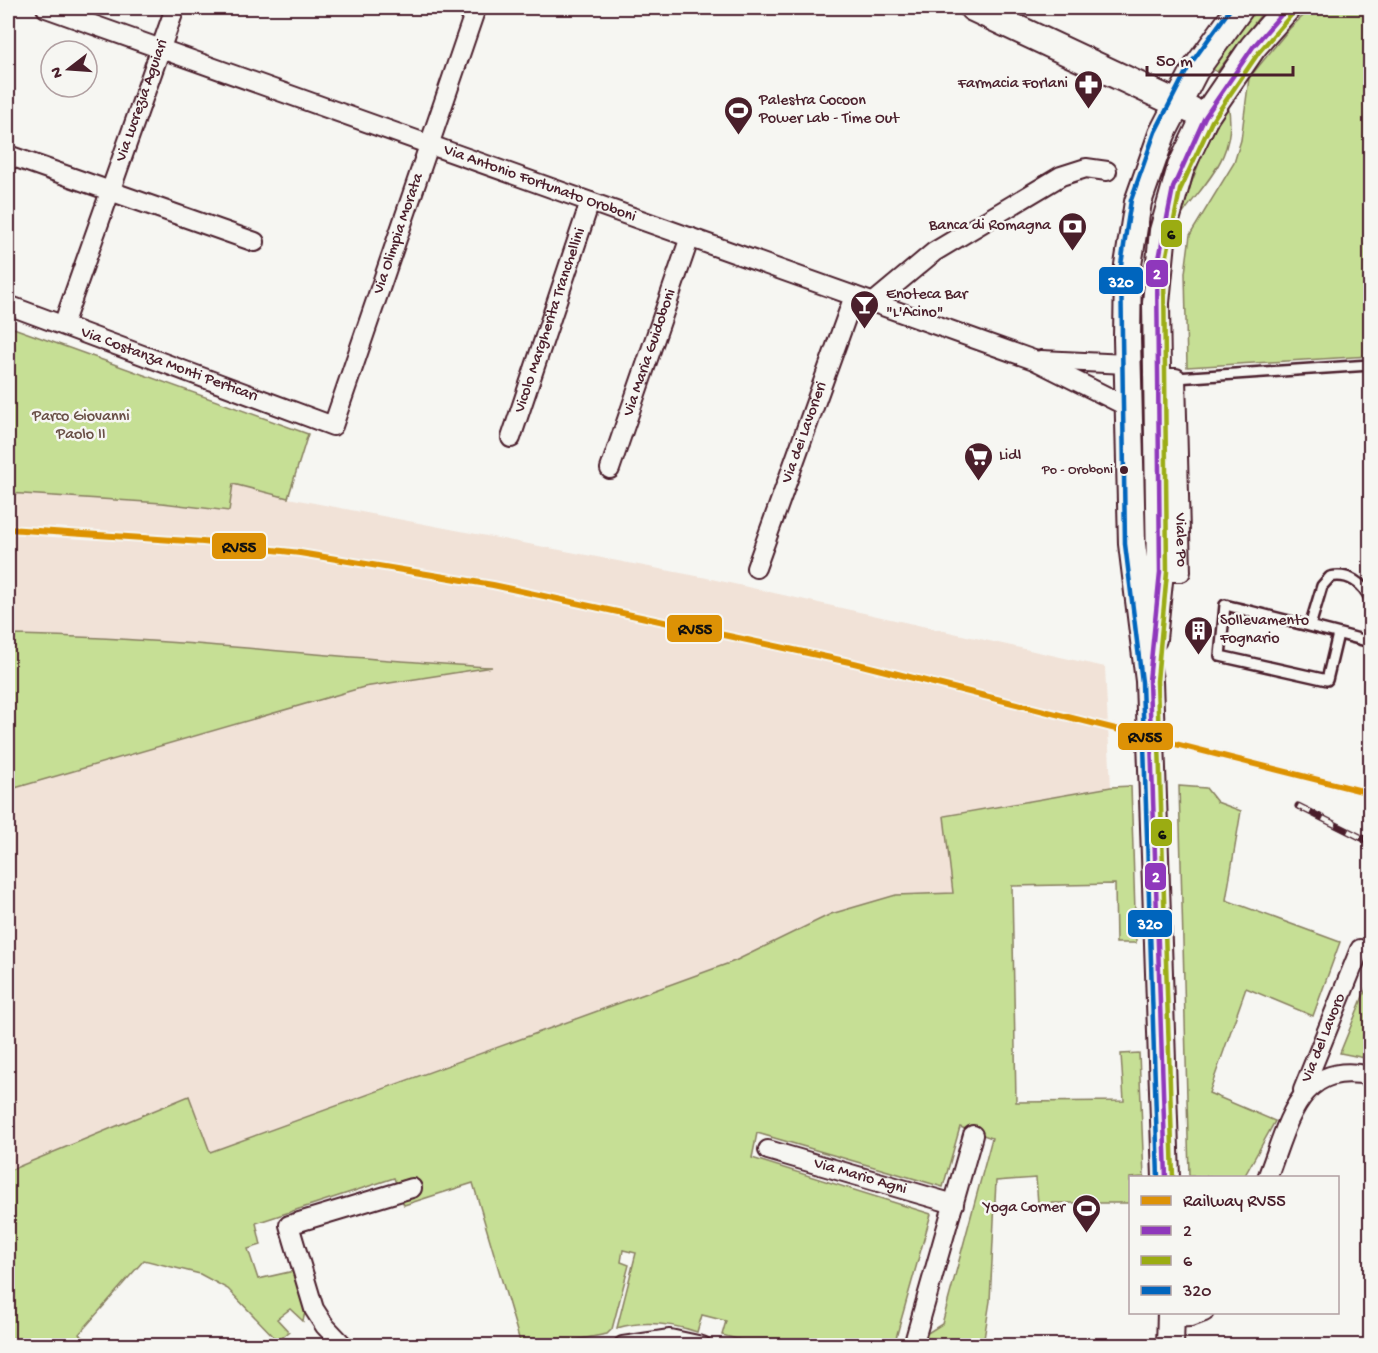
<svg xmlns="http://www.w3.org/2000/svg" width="1378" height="1353" viewBox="0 0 1378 1353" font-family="'Gochi Hand',sans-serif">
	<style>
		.built { fill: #f1e2d7 }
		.green { fill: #c6df95; stroke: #887f60; stroke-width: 1.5 }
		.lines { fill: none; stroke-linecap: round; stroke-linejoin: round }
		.lane-casing { stroke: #4a1f2b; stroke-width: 14 }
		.street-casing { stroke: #4a1f2b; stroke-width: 22 }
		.secondary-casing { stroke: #4a1f2b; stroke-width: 30 }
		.lane { stroke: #f6f6f2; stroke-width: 9 }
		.street { stroke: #f6f6f2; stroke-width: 18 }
		.secondary { stroke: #f6f6f2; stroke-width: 26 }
		.rail-casing { stroke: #4a1f2b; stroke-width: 7 }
		.rail { stroke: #f6f6f2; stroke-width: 4.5; stroke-dasharray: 14; stroke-linecap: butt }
		.bus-1-casing { stroke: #f6f6f2; stroke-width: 9 }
		.bus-2-casing { stroke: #f6f6f2; stroke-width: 9 }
		.bus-3-casing { stroke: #f6f6f2; stroke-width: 9 }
		.bus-1 { stroke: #8f38bc; stroke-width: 4.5 }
		.bus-2 { stroke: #9bac12; stroke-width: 4.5 }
		.bus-3 { stroke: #0065bd; stroke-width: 4.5 }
		.rail-1-casing { stroke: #f6f6f2; stroke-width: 10 }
		.rail-1 { stroke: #dd9206; stroke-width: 6 }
		.bus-dot { fill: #4a1f2b; stroke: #f6f6f2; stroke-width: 2 }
		.labels { text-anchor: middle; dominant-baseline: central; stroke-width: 5; stroke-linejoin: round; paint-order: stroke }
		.bus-label { font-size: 14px; fill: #4a1f2b; stroke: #f6f6f2; text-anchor: end }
		.poi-label { font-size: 16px; fill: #4a1f2b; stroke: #f6f6f2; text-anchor: start }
		.street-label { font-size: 16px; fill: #4a1f2b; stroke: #f6f6f2 }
		.park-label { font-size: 16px; fill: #694f46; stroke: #f6f6f2 }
		.line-badge { stroke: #f6f6f2; stroke-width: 2 }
		.badge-label { font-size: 16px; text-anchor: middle; font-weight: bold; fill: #fff }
		.pale-badge-label { font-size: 16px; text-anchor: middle; font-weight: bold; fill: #111 }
	</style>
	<rect width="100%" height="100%" fill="#f6f6f2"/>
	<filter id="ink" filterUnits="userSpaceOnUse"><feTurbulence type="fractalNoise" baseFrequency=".0167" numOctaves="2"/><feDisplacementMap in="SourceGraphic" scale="12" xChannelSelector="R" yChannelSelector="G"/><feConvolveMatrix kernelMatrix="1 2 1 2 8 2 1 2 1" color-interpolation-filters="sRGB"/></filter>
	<g filter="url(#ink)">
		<!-- built -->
		<path class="built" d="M233,484L288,498L707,578L1105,667L1111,787L944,816L953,893L896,895L831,914L735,961L209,1152L189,1096L8,1171V493L162,503L228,511Z"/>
		<!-- green -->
		<path class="green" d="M1257,8H1266L1217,72L1212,69Z
			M1312,8H1370V356L1187,367L1185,273L1190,235L1234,163L1241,140L1249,78L1290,28Z
			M1228,104C1239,159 1201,184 1176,224L1202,155Z
			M8,326L308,434L288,498L233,484L229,511L162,503L8,493Z
			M8,635C169,637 330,658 492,667L364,687L8,790Z
			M1131,786L1136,943H1116L1115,884L1012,886L1016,1102L1124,1101L1121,1054L1139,1053L1144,1177L1130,1178V1203H1038L1036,1178L996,1181L990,1301L983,1345H925L926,1334L942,1324L992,1138L960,1127L943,1187L757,1133L752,1158L931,1214L894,1345H759L722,1335L726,1321L702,1315L697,1332C670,1323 644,1320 617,1328L636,1253L623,1250L621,1262L629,1265L612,1329L607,1334L565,1342L566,1345H521L473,1183L404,1205L394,1178L256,1223L261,1245L248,1249L258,1279L294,1271L306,1308L303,1321L290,1309L277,1319L289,1332L278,1341L228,1289L200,1274L144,1260L79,1334L86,1339L80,1345L8,1346V1171L189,1096L210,1152L735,961L831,914L896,895L953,893L944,816L1111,787Z
			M1179,786L1206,788L1217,802L1241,811L1226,900L1340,942L1313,1016L1246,988L1209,1093L1275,1121L1244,1177L1189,1176Z
			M1370,979V1059L1340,1053Z"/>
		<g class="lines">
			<defs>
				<path id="lane" d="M1176,378L1370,365
					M1310,626L1322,586L1330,577C1348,573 1363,583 1370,599
					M1338,634L1327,680L1220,656L1225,605C1273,617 1322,629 1370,642"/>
				<g id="street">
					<path id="s1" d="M46,8L1034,360L1128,407"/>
					<path d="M8,155L255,242"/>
					<path d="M873,303L934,252L1061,176L1086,168L1107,171"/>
					<path id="s2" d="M8,305L333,426L476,8"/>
					<path id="s3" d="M63,325L175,8"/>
					<path d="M1041,360L1127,364"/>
					<path id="s4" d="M1156,378H1176L1181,572H1160"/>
					<path id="s5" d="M511,438L590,202"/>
					<path id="s6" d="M610,469L690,237"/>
					<path id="s7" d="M756,568L854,296"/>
					<path id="s8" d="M1303,1090L1360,949"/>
					<path id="s9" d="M768,1150L954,1204"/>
					<path d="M1267,1178C1288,1125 1298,1059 1370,1076"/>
					<path d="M1171,1318L1191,1317L1204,1312"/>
					<path d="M344,1346L325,1326L314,1309L289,1225L412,1188"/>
					<path d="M623,1346L670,1339L702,1346"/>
					<path d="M913,1346L973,1135"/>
				</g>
				<path id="secondary" d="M973,8L1191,110
					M1153,639L1160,572L1156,303L1163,231L1181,167L1205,117L1253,47L1287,8
					M1166,1178L1149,681L1132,544L1127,339L1128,265L1138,202L1162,134L1195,70L1240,8
					M1170,1346L1171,1312"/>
			</defs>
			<!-- lane casing -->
			<use href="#lane" class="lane-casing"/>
			<!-- street casing -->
			<use href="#street" class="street-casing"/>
			<!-- secondary casing -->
			<use href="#secondary" class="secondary-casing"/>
			<!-- lane -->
			<use href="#lane" class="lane"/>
			<!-- street -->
			<use href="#street" class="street"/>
			<!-- secondary -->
			<use href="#secondary" class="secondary"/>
			<defs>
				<path id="rail" d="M1298,806L1370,842"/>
			</defs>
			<!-- rail casing -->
			<use href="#rail" class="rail-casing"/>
			<!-- rail -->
			<use href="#rail" class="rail"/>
			<defs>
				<path id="bus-1" d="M1166,1178L1149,681L1160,572L1157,269L1173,188L1205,117L1253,47L1287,8"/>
				<path id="bus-2" d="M1173,1178L1157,681L1167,572L1164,270L1180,190L1212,121L1259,52L1293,13"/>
				<path id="bus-3" d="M1158,1178L1142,682L1125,544L1121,265L1131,200L1155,132L1189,66L1231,8"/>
			</defs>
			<!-- bus-1 casing -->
			<use href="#bus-1" class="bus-1-casing"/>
			<!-- bus-2 casing -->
			<use href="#bus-2" class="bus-2-casing"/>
			<!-- bus-3 casing -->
			<use href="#bus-3" class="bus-3-casing"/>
			<!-- bus-1 -->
			<use href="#bus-1" class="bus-1"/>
			<!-- bus-2 -->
			<use href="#bus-2" class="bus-2"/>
			<!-- bus-3 -->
			<use href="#bus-3" class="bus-3"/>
			<defs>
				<path id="rail-1" d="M8,529L203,542L300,553L493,585L854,663L1370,793"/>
			</defs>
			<!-- rail-1 casing -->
			<use href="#rail-1" class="rail-1-casing"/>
			<!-- rail-1 -->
			<use href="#rail-1" class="rail-1"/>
		</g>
	</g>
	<!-- icons -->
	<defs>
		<symbol id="pharmacy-pin" viewBox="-11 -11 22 30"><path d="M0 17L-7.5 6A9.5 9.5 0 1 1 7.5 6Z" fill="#4a1f2b" stroke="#f6f6f2"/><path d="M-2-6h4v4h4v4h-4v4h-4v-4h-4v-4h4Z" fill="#fff"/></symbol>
		<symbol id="stadium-pin" viewBox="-11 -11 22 30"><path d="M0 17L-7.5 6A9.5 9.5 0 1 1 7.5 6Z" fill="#4a1f2b" stroke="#f6f6f2"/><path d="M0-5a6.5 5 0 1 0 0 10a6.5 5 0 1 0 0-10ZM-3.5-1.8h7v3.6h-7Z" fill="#fff"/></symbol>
		<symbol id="bank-pin" viewBox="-11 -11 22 30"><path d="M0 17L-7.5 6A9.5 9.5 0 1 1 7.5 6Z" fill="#4a1f2b" stroke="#f6f6f2"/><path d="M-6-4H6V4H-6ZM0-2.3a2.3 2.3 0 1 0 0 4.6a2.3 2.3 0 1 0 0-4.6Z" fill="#fff"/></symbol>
		<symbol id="bar-pin" viewBox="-11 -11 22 30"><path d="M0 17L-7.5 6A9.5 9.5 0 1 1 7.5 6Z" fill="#4a1f2b" stroke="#f6f6f2"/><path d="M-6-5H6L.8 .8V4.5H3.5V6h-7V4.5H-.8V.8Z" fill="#fff"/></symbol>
		<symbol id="supermarket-pin" viewBox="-11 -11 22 30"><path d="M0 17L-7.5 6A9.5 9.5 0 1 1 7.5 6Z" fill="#4a1f2b" stroke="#f6f6f2"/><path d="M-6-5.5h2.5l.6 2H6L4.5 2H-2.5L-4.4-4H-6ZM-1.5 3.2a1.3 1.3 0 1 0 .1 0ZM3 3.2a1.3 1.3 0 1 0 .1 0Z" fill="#fff"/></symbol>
		<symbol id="building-pin" viewBox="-11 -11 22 30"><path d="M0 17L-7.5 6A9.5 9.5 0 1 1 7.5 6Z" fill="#4a1f2b" stroke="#f6f6f2"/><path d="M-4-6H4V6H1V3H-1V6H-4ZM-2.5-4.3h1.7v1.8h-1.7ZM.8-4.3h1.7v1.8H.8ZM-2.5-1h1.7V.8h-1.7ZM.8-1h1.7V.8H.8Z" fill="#fff"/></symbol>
	</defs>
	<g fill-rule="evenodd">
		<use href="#pharmacy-pin" x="1072" y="68" width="33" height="45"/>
		<use href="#stadium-pin" x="722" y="94" width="33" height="45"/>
		<use href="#bank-pin" x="1056" y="210" width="33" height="45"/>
		<use href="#bar-pin" x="848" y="288" width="33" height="45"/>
		<use href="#supermarket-pin" x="962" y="440" width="33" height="45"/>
		<use href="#building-pin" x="1182" y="614" width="33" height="45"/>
		<use href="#stadium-pin" x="1070" y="1192" width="33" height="45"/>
	</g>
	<!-- markers -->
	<circle class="bus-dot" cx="1124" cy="470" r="5"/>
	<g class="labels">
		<!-- bus labels -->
		<g class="bus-label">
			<text x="1113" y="470">Po - Oroboni</text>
		</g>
		<!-- poi labels -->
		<g class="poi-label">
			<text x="1068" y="84" text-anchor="end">Farmacia Forlani</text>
			<text x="759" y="101">Palestra Cocoon<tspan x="759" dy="18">Power Lab - Time Out</tspan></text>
			<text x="1051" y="226" text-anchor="end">Banca di Romagna</text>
			<text x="886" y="295">Enoteca Bar<tspan x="886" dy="18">"L'Acino"</tspan></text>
			<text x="999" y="456">Lidl</text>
			<text x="1220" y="621">Sollevamento<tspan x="1220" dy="18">Fognario</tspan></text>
			<text x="1065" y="1208" text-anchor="end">Yoga Corner</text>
		</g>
		<!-- street labels -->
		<g class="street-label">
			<text stroke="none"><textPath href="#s3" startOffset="238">Via Lucrezia Aguiari</textPath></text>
			<text stroke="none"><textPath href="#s1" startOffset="524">Via Antonio Fortunato Oroboni</textPath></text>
			<text stroke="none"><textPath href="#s2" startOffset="550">Via Olimpia Morata</textPath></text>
			<text stroke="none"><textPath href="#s5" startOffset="124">Vicolo Margherita Tranchellini</textPath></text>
			<text stroke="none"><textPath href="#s6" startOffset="123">Via Maria Guidoboni</textPath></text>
			<text stroke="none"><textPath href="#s2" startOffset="172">Via Costanza Monti Perticari</textPath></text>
			<text stroke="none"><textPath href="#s7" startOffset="144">Via dei Lavorieri</textPath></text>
			<text stroke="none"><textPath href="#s4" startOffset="182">Viale Po</textPath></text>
			<text stroke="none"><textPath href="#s8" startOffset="56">Via del Lavoro</textPath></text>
			<text stroke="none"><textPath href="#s9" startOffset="96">Via Mario Agni</textPath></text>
		</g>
		<!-- park labels -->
		<g class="park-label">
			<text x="81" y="417">Parco Giovanni<tspan x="81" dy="18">Paolo II</tspan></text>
		</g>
	</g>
	<g class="line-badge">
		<rect x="1160" y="219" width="23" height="29" rx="6" fill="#9bac12"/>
		<rect x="1145" y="259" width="24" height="29" rx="6" fill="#8f38bc"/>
		<rect x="1098" y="266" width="46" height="29" rx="6" fill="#0065bd"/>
		<rect x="211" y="532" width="56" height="28" rx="6" fill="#dd9206"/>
		<rect x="666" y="614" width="57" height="29" rx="6" fill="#dd9206"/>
		<rect x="1117" y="722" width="57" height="29" rx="6" fill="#dd9206"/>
		<rect x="1150" y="818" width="23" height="29" rx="6" fill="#9bac12"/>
		<rect x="1144" y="862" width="23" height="29" rx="6" fill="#8f38bc"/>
		<rect x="1127" y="909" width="46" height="29" rx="6" fill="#0065bd"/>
	</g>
	<g class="badge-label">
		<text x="1157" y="279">2</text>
		<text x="1121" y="287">320</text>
		<text x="1156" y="882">2</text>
		<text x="1150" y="929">320</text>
	</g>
	<g class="pale-badge-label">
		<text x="1171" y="239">6</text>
		<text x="239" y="552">RV55</text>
		<text x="695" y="634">RV55</text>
		<text x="1145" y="742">RV55</text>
		<text x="1162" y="839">6</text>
	</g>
	<!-- margin -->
	<rect width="1378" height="1353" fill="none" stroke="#f6f6f2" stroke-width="30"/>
	<rect x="15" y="15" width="1348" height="1323" fill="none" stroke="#4a1f2b" stroke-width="2" filter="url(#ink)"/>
	<!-- legend -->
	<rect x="1129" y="1176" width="210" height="138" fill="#f6f6f2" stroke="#b1a0a2" stroke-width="1.5"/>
	<rect x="1141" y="1196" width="30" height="9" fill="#dd9206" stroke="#b1a0a2" stroke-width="1.5"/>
	<text x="1183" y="1206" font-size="18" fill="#4a1f2b">Railway RV55</text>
	<rect x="1141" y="1226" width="30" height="9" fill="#8f38bc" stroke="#b1a0a2" stroke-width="1.5"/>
	<text x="1183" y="1236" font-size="18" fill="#4a1f2b">2</text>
	<rect x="1141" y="1256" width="30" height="9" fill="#9bac12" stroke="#b1a0a2" stroke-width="1.5"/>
	<text x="1183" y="1266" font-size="18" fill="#4a1f2b">6</text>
	<rect x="1141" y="1286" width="30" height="9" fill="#0065bd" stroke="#b1a0a2" stroke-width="1.5"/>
	<text x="1183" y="1296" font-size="18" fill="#4a1f2b">320</text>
	<!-- north arrow -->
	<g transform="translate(69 69) rotate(253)"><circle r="28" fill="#f6f6f2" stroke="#b1a0a2" stroke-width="1.5"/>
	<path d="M0-4.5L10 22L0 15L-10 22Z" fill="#4a1f2b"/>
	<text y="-9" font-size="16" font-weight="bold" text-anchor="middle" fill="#4a1f2b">N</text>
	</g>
	<!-- scale -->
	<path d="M1147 66v9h146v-9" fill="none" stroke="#4a1f2b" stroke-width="3"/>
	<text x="1156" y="66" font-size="18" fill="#4a1f2b" stroke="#f6f6f2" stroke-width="4.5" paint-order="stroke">50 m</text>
</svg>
